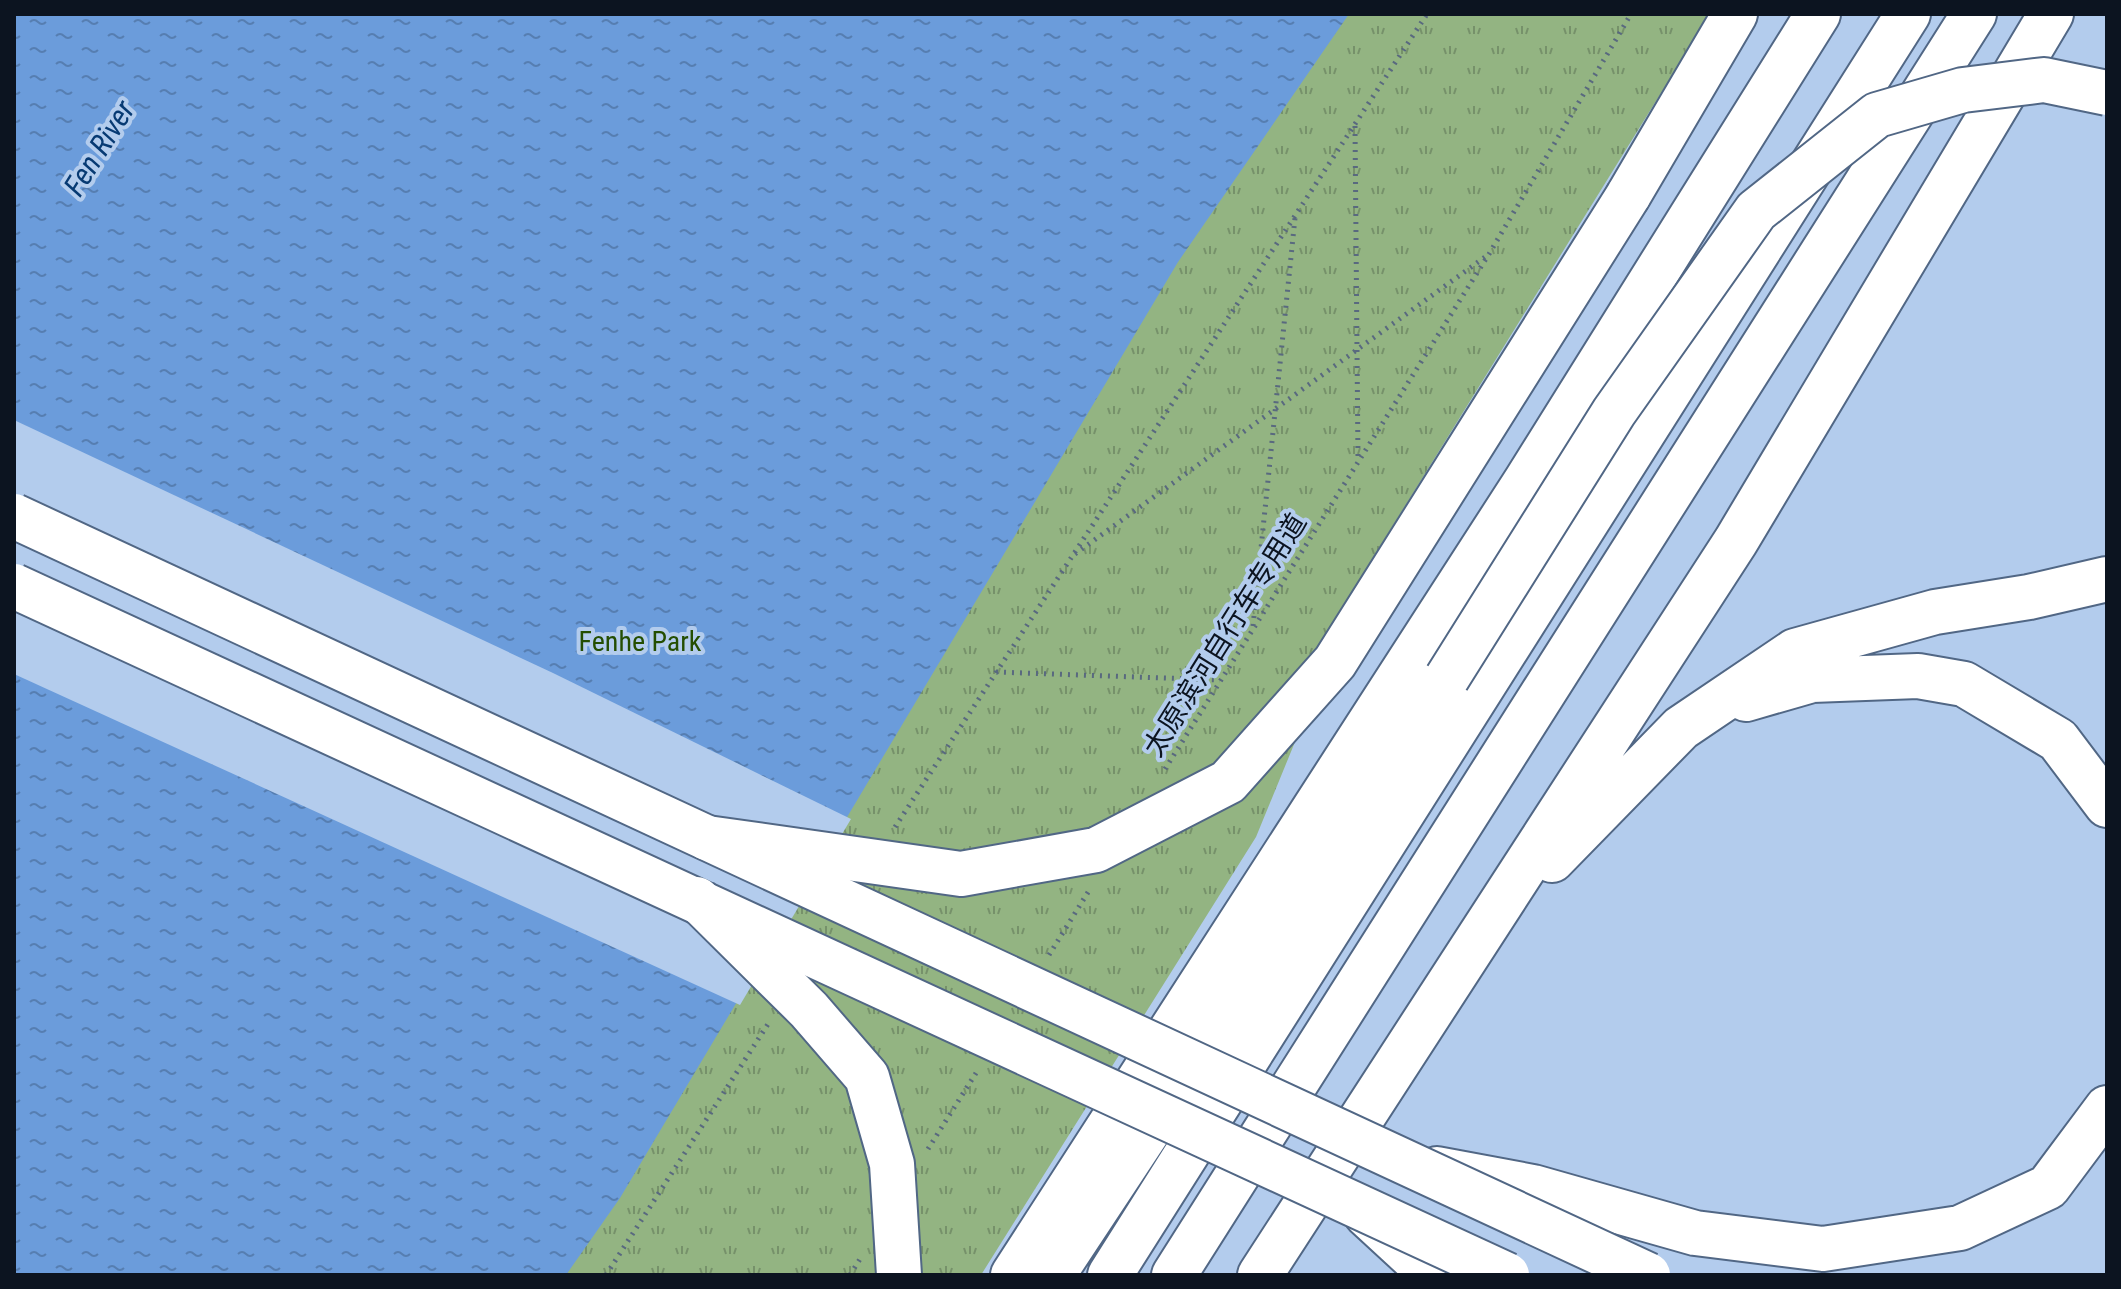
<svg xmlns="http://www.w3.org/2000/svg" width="2121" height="1289" viewBox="0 0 2121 1289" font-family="'Roboto Condensed','Noto Sans SC',sans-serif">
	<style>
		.grass { fill: url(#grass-tufts) }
		.water { fill: url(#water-ripples) }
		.pier { fill: #b3cced }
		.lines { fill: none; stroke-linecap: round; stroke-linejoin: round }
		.trunk-casing { stroke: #516785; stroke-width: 48 }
		.path { stroke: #59697f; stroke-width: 5; stroke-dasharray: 2 6; stroke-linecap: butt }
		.trunk { stroke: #fff; stroke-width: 44 }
		.secondary-bridge-casing { stroke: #516785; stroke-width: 48; stroke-linecap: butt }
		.trunk-bridge-casing { stroke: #516785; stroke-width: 48; stroke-linecap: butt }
		.secondary-bridge { stroke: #fff; stroke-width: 44 }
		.trunk-bridge { stroke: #fff; stroke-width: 44 }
		.labels { text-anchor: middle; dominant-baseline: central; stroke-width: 8; stroke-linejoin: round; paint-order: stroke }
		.street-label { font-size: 28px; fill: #0c1420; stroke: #b3cced }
		.park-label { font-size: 28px; fill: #244e01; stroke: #b3cced }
		.water-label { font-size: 30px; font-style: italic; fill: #073a73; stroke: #b3cced }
	</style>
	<defs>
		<pattern id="grass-tufts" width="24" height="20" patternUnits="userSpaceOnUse" patternTransform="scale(2)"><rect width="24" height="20" fill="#93b482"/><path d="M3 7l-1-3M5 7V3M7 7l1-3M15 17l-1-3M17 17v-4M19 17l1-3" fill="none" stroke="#76916a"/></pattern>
		<pattern id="water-ripples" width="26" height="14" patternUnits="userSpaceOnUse" patternTransform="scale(2)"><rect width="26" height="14" fill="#6b9cdb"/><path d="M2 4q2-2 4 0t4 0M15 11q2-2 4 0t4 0" fill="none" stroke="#567eb1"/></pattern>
	</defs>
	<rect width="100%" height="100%" fill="#b3cced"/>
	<!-- grass -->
	<path class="grass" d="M14,14H1710L1366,569L1256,837L981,1275H14Z"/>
	<!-- water -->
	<path class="water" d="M14,14H1349L1178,262L620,1198L566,1275H14Z"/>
	<!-- pier -->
	<path class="pier" d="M14,420L553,673L851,819L740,1005L14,674Z"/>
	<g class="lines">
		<defs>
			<path id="trunk" d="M1628,196L1735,14
				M1746,699L1812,680L1918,676L1964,684L2058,740L2107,805
				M1552,860L1681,728L1795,651L1935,612L2029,597L2107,579
				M1437,1169L1533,1187L1695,1233L1823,1249L1960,1228L2048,1187L2107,1108
				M1366,1214L1432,1275
				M1013,1275L1526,481L1818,14
				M1053,1275L1447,678
				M1110,1275L1908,14
				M1174,1275L1974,14
				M1260,1275L1736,541L2051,14"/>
		</defs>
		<!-- trunk casing -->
		<use href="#trunk" class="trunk-casing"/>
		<!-- path -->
		<path class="path" d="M1355,126L1358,460
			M1075,554L1485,257
			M1253,626L1295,218
			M996,672L1220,680
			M1165,769L1489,254L1631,14
			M895,827L1427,14
			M1049,955L1090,889
			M928,1149L976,1073
			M606,1275L768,1024
			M850,1275L860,1259"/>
		<!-- trunk -->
		<use href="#trunk" class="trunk"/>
		<defs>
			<path id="secondary-bridge" d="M14,516L1648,1275
				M14,586L1507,1275"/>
			<path id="trunk-bridge" d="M1447,678L1614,412L1756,211L1877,115L1963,90L2044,80L2107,93
				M707,838L961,874L1096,850L1228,782L1335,662L1628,196
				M697,899L809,1010L867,1077L892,1164L899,1275"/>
		</defs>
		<!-- secondary-bridge casing -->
		<use href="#secondary-bridge" class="secondary-bridge-casing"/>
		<!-- trunk-bridge casing -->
		<use href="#trunk-bridge" class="trunk-bridge-casing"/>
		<!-- secondary-bridge -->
		<use href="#secondary-bridge" class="secondary-bridge"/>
		<!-- trunk-bridge -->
		<use href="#trunk-bridge" class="trunk-bridge"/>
	</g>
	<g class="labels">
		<!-- street labels -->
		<g class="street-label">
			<text transform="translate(1225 635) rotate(-58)">太原滨河自行车专用道</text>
		</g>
		<!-- park labels -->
		<g class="park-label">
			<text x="640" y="641">Fenhe Park</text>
		</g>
		<!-- water labels -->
		<g class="water-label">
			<text transform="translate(99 148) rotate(-58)">Fen River</text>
		</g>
	</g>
	<!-- border -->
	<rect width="2121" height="1289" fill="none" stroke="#0c1420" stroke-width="32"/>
</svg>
